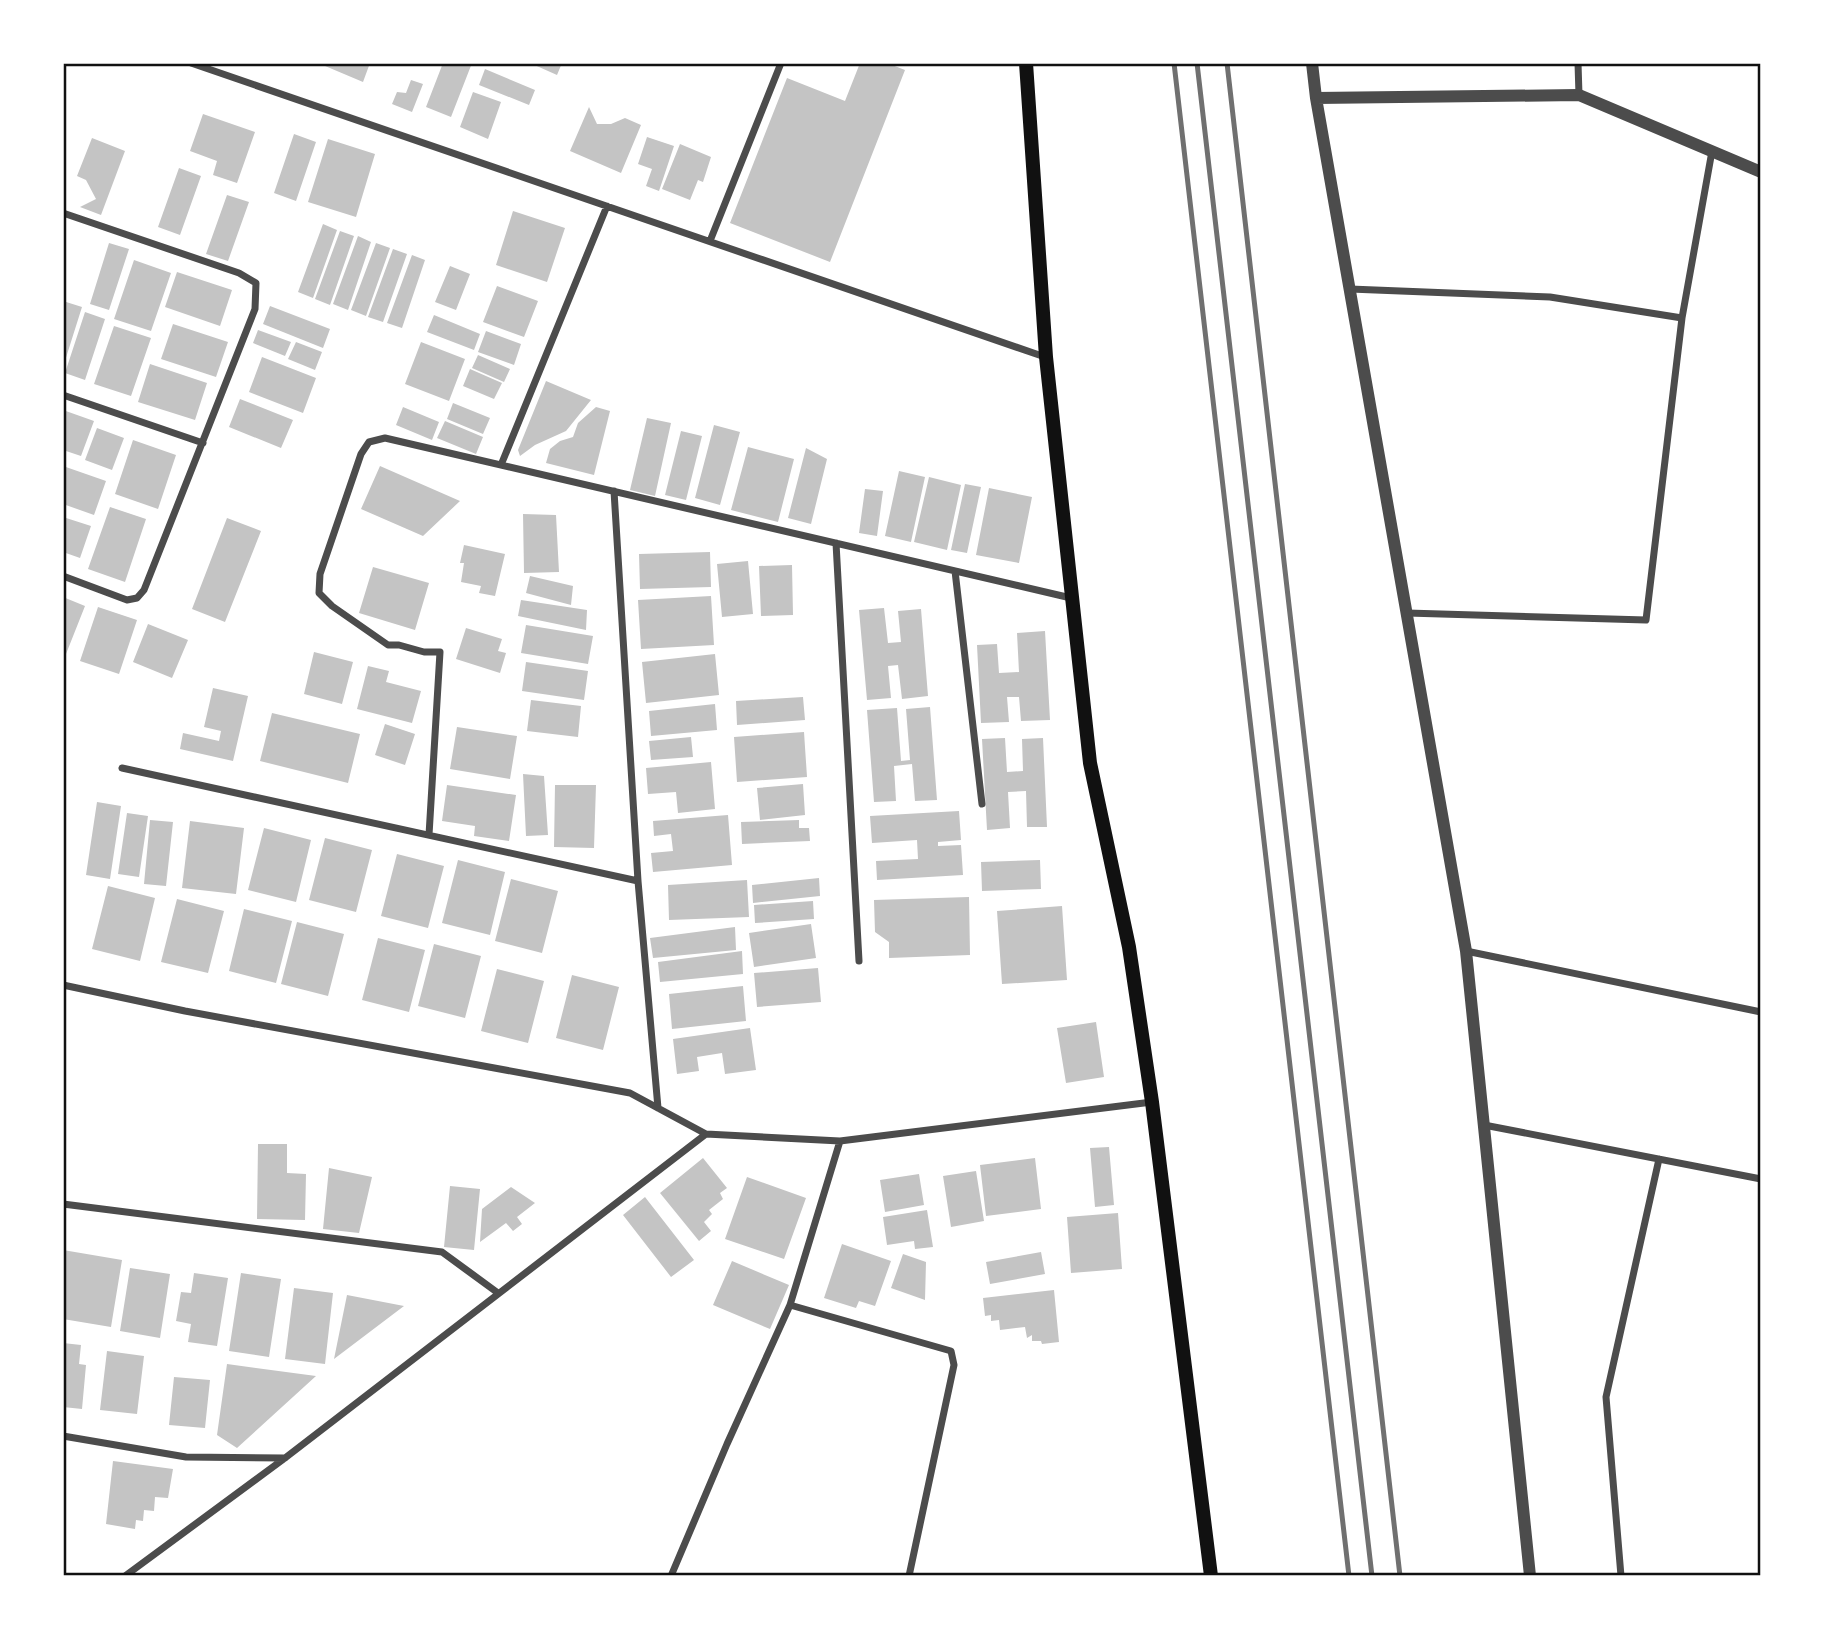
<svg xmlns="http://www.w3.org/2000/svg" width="1824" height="1639" viewBox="0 0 1824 1639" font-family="'Public Sans',sans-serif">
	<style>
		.building { fill: #c4c4c4 }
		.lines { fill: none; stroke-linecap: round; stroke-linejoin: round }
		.minor { stroke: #4c4c4c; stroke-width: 7 }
		.tertiary { stroke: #4c4c4c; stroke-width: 12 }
		.secondary { stroke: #111; stroke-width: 14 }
		.rail { stroke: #707070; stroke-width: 5 }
		.neatline { fill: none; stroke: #111; stroke-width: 2.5 }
	</style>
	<rect width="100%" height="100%" fill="#fff"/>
	<!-- building -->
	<path class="building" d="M318,63H370L363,82Z
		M443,63H472L451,117L426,107Z
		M530,63H562L557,75Z
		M860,63H887L905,70L830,262L730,223L787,78L845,101Z
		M485,69L535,90L529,105L479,85Z
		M411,80L423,84L412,112L392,104L397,92L406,93Z
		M473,92L501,102L488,139L460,127Z
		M589,107L597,124H611L625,118L641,125L621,173L570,151Z
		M203,114L255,132L237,183L213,175L217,161L190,151Z
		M294,134L316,142L296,201L274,193Z
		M647,137L674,146L659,191L646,186L652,169L638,164Z
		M92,138L125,151L101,215L80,207L96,199L86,180L77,176Z
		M328,139L375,154L356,217L308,202Z
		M680,144L711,157L703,182L698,180L690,200L662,189Z
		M179,168L201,176L180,235L158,227Z
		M227,195L249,202L228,261L206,254Z
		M513,211L565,228L547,282L496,265Z
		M323,224L337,230L313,298L298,292Z
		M340,231L354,236L330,305L315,299Z
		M358,236L371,242L348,310L333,304Z
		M109,243L129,249L109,310L90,304Z
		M376,243L390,248L366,316L351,310Z
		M393,249L407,254L383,322L368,317Z
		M412,255L425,260L402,328L387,323Z
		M134,260L171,273L151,331L114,319Z
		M450,266L470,274L456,310L435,302Z
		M177,272L232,290L220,326L165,307Z
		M497,286L538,301L524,337L483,322Z
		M63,301L82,307L64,364H63Z
		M270,306L330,329L323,348L263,324Z
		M85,312L105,319L85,380L65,373Z
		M434,315L480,334L474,350L427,332Z
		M173,324L228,342L216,377L161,359Z
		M114,326L151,338L131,396L94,384Z
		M258,330L291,342L285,356L253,343Z
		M486,331L521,344L514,365L478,352Z
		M296,342L322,352L315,370L288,359Z
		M421,342L465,359L449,401L405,384Z
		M478,355L510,369L504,382L472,368Z
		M262,357L316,378L303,413L249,392Z
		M150,364L207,383L195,420L138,402Z
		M470,369L502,383L494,399L463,386Z
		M546,381L591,400L566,431L535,445L520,456L518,450Z
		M240,399L293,420L281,448L229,427Z
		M453,403L490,418L483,434L447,419Z
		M403,407L439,422L432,440L396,425Z
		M596,407L610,411L594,475L546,463L550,449L560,441L573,437L578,423Z
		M63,410L94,421L81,456L63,450Z
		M647,418L671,423L655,496L630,490Z
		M445,421L483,437L476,454L437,438Z
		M714,425L740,432L720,505L695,498Z
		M97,428L124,438L112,470L85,460Z
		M681,431L702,436L686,500L665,495Z
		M133,440L176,455L158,509L115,494Z
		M748,447L794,459L778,522L731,510Z
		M806,448L827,459L811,524L788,518Z
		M63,466L106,481L94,515L63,504Z
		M380,466L460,501L423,536L361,509Z
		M899,471L925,477L911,542L885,536Z
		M929,477L961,485L947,550L914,542Z
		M965,484L981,487L967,553L951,550Z
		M989,488L1032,497L1019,563L976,555Z
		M865,489L883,491L877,536L859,533Z
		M110,507L146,519L125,582L88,569Z
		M523,514L556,515L559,572L524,573Z
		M63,517L91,526L80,558L63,552Z
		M227,518L261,531L225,622L192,609Z
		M464,545L505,554L495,596L479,593L481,586L461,582L464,563H460Z
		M710,552L711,587L640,589L639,554Z
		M748,561L753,614L722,617L717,564Z
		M792,565L793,615L761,616L759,566Z
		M373,567L429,583L415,630L359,613Z
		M530,576L573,586L571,605L526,593Z
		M711,596L714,645L641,649L638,600Z
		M63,597L85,606L66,654L63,653Z
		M521,600L587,610L586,630L518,616Z
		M98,607L137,620L119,674L80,661Z
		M884,608L888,643L901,642L898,611L921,609L928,696L902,699L898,665L888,666L891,698L867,700L859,610Z
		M148,624L188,640L172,678L133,662Z
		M526,625L593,636L588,664L521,653Z
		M466,628L502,639L498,651L506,653L500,673L456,659Z
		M1045,631L1050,720L1021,721L1019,697H1007L1009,722L981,723L977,645L997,644L999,673L1019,672L1017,633Z
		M314,652L353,662L342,704L304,694Z
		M715,654L719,695L646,703L642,662Z
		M526,662L588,671L584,700L522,691Z
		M368,666L389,671L386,682L421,691L412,723L357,709Z
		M213,688L248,696L233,761L180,749L183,733L219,741L221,731L204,727Z
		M803,697L805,720L737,725L736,701Z
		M531,700L581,706L578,737L527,731Z
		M715,704L717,730L651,736L649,711Z
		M930,707L937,800L915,801L912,764L894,766L896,801L874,802L867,710L897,708L901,761L910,760L906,709Z
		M272,713L360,734L348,783L260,761Z
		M385,724L415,734L405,765L375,755Z
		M457,727L517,736L510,779L450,769Z
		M804,732L807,777L737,782L734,737Z
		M691,737L693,757L651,760L649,741Z
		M1005,738L1007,772L1023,771L1022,739L1043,738L1047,827H1027L1026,791L1008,792L1010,828L987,830L982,739Z
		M711,762L715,809L678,813L676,792L648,794L646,768Z
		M523,774L544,776L548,835L526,836Z
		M803,784L805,815L760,820L757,788Z
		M447,785L516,795L509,841L474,836L475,826L442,821Z
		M555,785H596L594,848L554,847Z
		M97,802L121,806L110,879L86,875Z
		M959,811L961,840L938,842V846L961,845L963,875L877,880L876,861L918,859L917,840L872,843L870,816Z
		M127,813L148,816L139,877L118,874Z
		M728,815L732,865L653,872L651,853L673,851L671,834L654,836L653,821Z
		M150,820L173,822L166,886L144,884Z
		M799,820V828H809L810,841L742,844L741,822Z
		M190,821L244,828L236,894L182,888Z
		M264,828L311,840L296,902L248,890Z
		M325,838L372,850L356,912L309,900Z
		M397,854L444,866L428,928L381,916Z
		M458,860L505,872L490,935L442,923Z
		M1040,860L1041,889L982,891L981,862Z
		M819,878L820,896L753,903L752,885Z
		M511,879L558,891L542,953L495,941Z
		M747,880L749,917L669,920L668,885Z
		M108,886L155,898L140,961L92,949Z
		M969,897L970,955L889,958V942L875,932L874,900Z
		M177,899L224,911L208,973L161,962Z
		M813,901L814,919L755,923L754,905Z
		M1062,906L1067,980L1002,984L997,911Z
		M244,909L292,921L276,983L229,971Z
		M297,922L344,934L328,996L281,984Z
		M811,924L816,958L754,967L749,933Z
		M735,927L736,950L653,958L650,938Z
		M378,938L425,950L409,1012L362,1000Z
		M434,944L481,956L465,1018L418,1006Z
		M742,951L743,974L660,982L658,962Z
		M818,968L821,1002L757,1007L754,973Z
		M497,969L544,981L528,1043L481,1031Z
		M572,975L619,987L603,1050L556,1038Z
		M743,986L746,1021L672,1029L669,994Z
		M1096,1022L1104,1077L1066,1083L1057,1028Z
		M750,1028L756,1070L725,1074L722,1053L697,1057L699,1071L677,1074L673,1039Z
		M258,1144H287V1173L306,1174L305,1220L257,1219Z
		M1109,1147L1114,1205L1095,1207L1090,1148Z
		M703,1158L727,1188L720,1193L723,1199L709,1210L712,1214L704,1222L711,1231L699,1241L660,1193Z
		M1035,1158L1041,1209L986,1216L980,1165Z
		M329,1168L372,1177L359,1233L323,1229Z
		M976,1171L984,1221L951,1227L943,1176Z
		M919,1174L924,1205L885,1212L880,1180Z
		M747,1177L806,1198L784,1259L725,1239Z
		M450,1186L480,1189L474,1250L444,1247Z
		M511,1187L535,1203L517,1217L522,1224L513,1231L506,1223L480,1242L482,1209Z
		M645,1197L694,1260L671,1277L623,1215Z
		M927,1210L933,1247L915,1249L914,1241L887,1245L883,1217Z
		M1118,1213L1122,1269L1071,1273L1067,1217Z
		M842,1244L891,1261L875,1306L859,1301L856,1308L824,1298Z
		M63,1250L122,1260L111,1327L63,1319Z
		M1041,1252L1045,1274L990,1284L986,1262Z
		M903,1254L926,1262L925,1300L891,1288Z
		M732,1261L789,1285L770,1329L713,1305Z
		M130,1268L170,1274L160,1338L120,1331Z
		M194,1273L228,1278L217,1346L188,1342L191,1324L176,1321L181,1292L191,1293Z
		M241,1273L281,1279L269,1357L229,1351Z
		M294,1288L333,1293L325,1364L285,1359Z
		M1054,1290L1059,1342L1042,1344L1041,1341H1032V1335L1027,1338L1025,1327L1000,1330L999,1320L991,1321V1315L985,1316L983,1298Z
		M347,1295L404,1306L334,1359Z
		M63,1343L81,1345L79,1364L86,1365L82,1409L63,1407Z
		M107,1351L144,1356L137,1414L100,1410Z
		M227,1364L316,1376L237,1448L217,1435Z
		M174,1377L210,1380L205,1428L169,1425Z
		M113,1461L173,1469L168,1498L155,1497L154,1511L144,1510L143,1521L136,1520L135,1529L106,1524Z"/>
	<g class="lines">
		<!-- minor -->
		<path class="minor" d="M191,63L1045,357
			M1578,63L1579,95
			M63,213L239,273L256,283L255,309L144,590L137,598L127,600L63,576
			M710,241L781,63
			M1350,289L1550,297L1682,318
			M63,395L203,443
			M501,465L607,206
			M614,491L638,881L658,1108
			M836,543L859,961
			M955,571L982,804
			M1407,613L1646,620L1682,318L1712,151
			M122,768L638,881
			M429,835L440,652H424L399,645H388L332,606L319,593L320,574L361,454L369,442L385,438L1071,598
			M1466,951L1761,1012
			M63,985L185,1011L630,1093L706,1134
			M1484,1125L1761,1179
			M63,1204L442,1252L498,1293
			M790,1305L951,1351L954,1365L909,1576
			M63,1436L186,1457L285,1458
			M125,1576L285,1458L706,1134L840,1141L1152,1102
			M671,1576L727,1444L790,1305L840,1141
			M1621,1576L1606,1397L1659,1159"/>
		<!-- tertiary -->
		<path class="tertiary" d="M1312,63L1316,98L1466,951L1530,1576
			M1316,98L1579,95L1761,172"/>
		<!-- secondary -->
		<path class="secondary" d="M1026,63L1046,357L1090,763L1129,947L1152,1102L1211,1576"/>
		<!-- rail -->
		<path class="rail" d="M1174,63L1349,1576
			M1197,63L1372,1576
			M1227,63L1400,1576"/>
	</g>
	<!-- border -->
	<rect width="1824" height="1639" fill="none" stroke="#ffffff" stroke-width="130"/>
	<rect x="65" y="65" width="1694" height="1509" class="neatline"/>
</svg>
